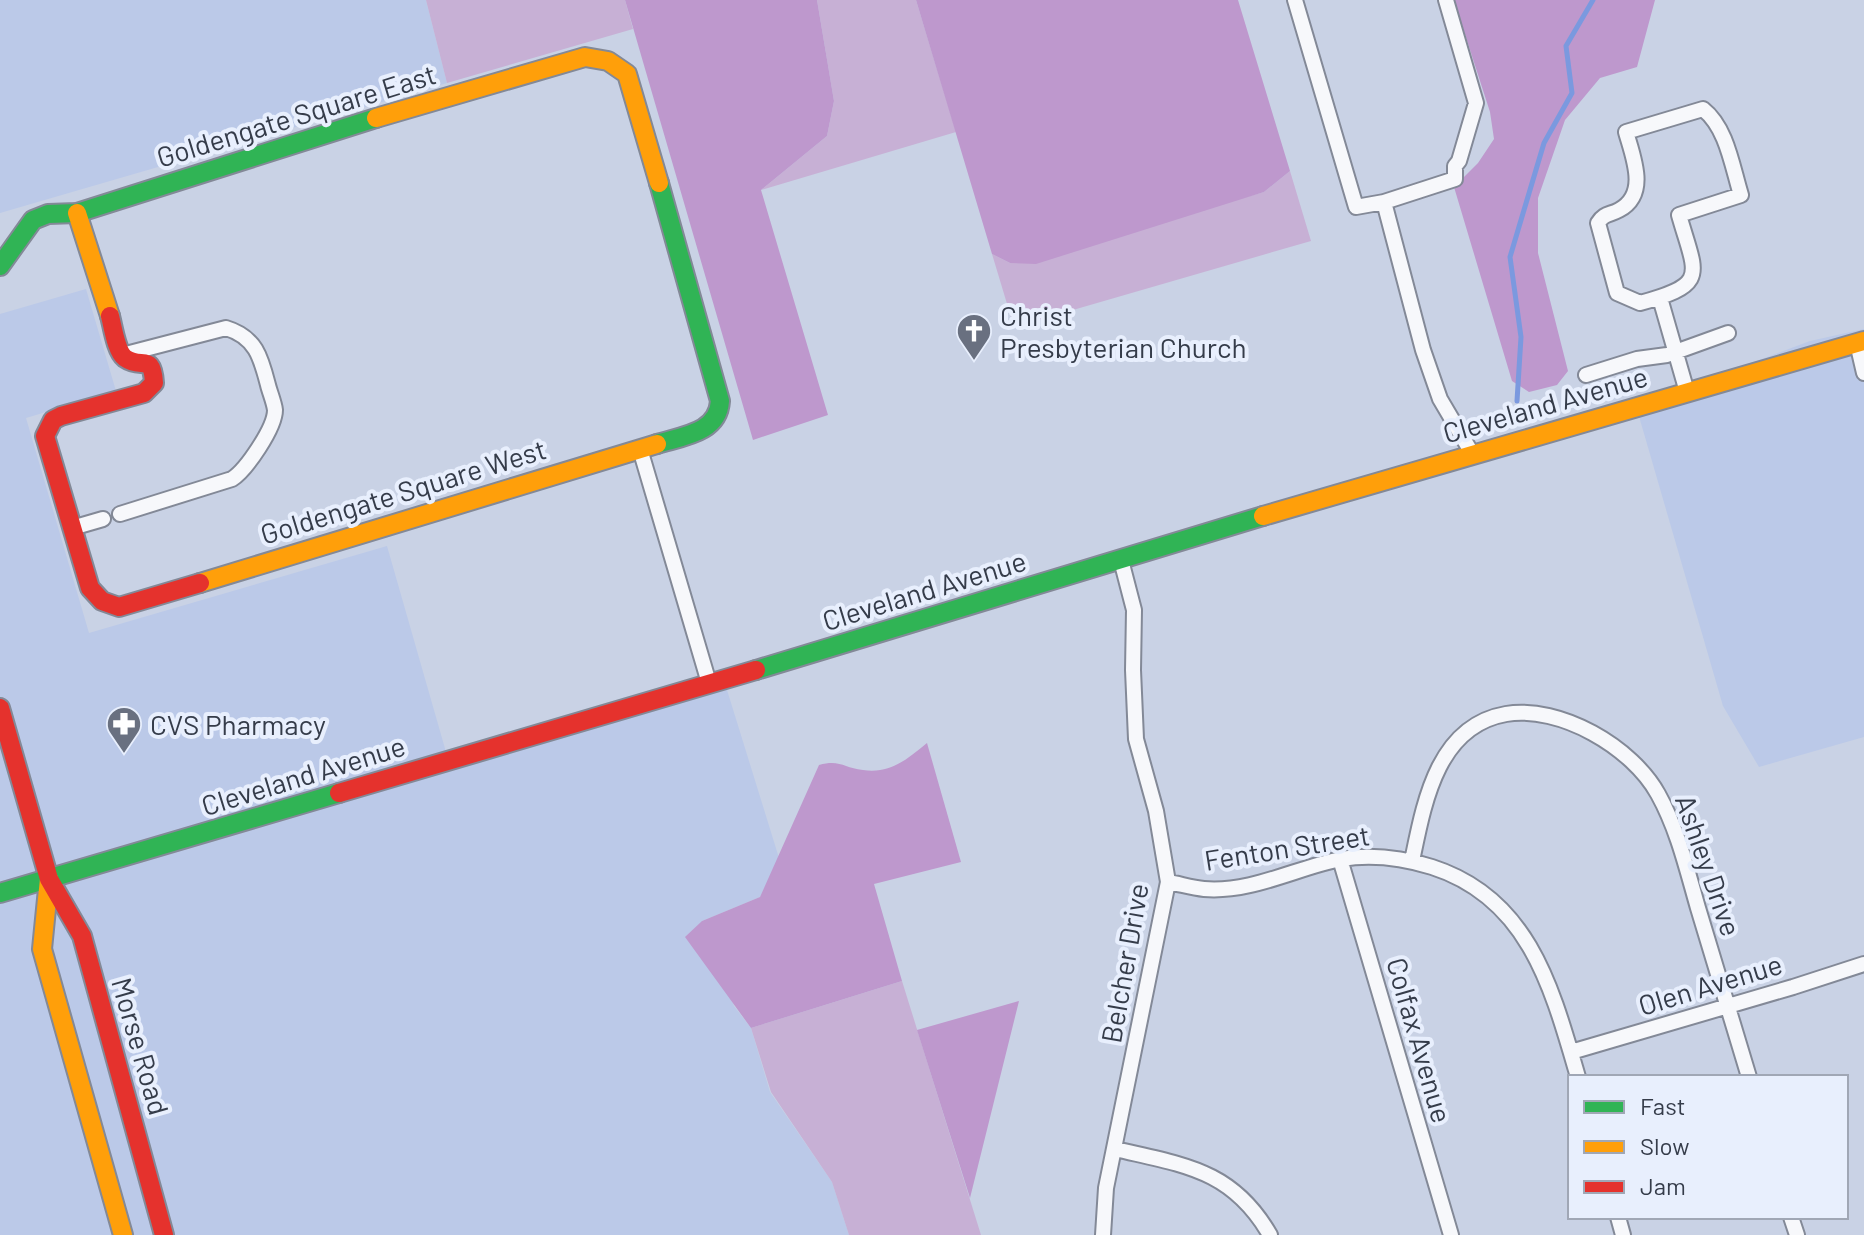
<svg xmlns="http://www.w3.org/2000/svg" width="1864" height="1235" viewBox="0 0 1864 1235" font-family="Barlow,sans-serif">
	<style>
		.built { fill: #bbc9e8 }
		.green { fill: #c7b0d5 }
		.forest { fill: #be98cd }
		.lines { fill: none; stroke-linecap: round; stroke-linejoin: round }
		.stream { stroke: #7b99df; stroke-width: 5 }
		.street-casing { stroke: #838997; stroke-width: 18 }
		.fast-casing { stroke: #838997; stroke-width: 22 }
		.slow-casing { stroke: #838997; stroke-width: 22 }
		.jam-casing { stroke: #838997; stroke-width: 22 }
		.street { stroke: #f7f8fb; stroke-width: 14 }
		.fast { stroke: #30b455; stroke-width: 18 }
		.slow { stroke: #ff9f0a; stroke-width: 18 }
		.jam { stroke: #e5322d; stroke-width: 18 }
		.labels { text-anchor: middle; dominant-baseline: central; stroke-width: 8; stroke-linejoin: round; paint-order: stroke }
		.street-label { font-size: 28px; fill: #353c4a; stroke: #e8effd }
		.poi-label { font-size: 28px; fill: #353c4a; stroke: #e8effd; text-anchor: start }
	</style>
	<rect width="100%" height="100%" fill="#c9d2e5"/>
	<!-- built -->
	<path class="built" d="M0,0H426L447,83L0,213Z
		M86,289L116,391L26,418L89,633L387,546L448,759L723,677L779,858L760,897L702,921L734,1006L751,1028L770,1092L832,1182L849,1235H0V314Z
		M1864,329V737L1759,767L1723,706L1636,406L1810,341Z"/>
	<!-- green -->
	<path class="green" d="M426,0H625L633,29L447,83Z
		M817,0H916L956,132L761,190L827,136L834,101Z
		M1290,171L1311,241L1014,327L992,254L1010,263L1264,192Z
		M902,981L981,1235H849L832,1182L771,1092L751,1028Z"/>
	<!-- forest -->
	<path class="forest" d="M625,0H817L834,101L827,136L761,190L828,415L753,440Z
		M916,0H1238L1290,171L1264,192L1036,264L1010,263L992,254Z
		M1454,0H1655L1637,67L1600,78L1565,120L1538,198V253L1568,371L1557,385L1529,392L1512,381L1454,187L1478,163L1494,139L1490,112Z
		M927,743L961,862L874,884L902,981L751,1028L685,937L702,921L760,897L819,765C840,759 844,768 863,770C891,774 907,759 927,743Z
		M1019,1001L970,1198L917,1030Z"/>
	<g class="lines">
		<!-- stream -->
		<path class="stream" d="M1517,401L1521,337L1510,257L1544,143L1572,93L1566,46L1593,0"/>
		<defs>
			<path id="street" d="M1295,0L1356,207L1384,202L1455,179V166L1459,161L1476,103L1446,0
				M1703,109C1727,128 1732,166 1741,195L1679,215C1696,275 1710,284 1640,303L1617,293L1598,223C1604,213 1610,215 1619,210C1649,194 1633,157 1626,132Z
				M1384,202L1423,350L1440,399L1473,455
				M1660,298L1687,392
				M1857,343L1864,373
				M1586,375L1637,359L1667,355L1728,333
				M640,449L709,683
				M120,514L232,479C246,470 275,428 275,410C274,402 270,393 268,385C261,358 256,337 226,328L122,355
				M72,528L103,519
				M1340,859L1451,1235
				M1412,861C1424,803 1437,726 1506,714C1560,705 1632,747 1658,794C1678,830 1687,870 1698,908C1715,965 1732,1021 1749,1077
				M1168,882C1180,884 1192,888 1204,889C1251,893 1296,868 1341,859C1371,854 1403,858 1432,867C1529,898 1552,988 1578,1077
				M1571,1052L1793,987L1864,964
				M1115,1149C1183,1165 1232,1169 1270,1235
				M1618,1217L1623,1235
				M1791,1217L1797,1235
				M1103,1235L1106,1188L1168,882L1156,811L1136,739L1133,670L1134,610L1121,560"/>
			<path id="fast" d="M0,266L33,220L48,214L77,213L376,118
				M657,444C683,436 718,433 720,401L659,183
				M756,670L1263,516
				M0,893L339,793"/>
			<path id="slow" d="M376,118L585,57L608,61L627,74L659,183
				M77,213L110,316
				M1263,516L1864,341
				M200,583L657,444
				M49,879L42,949L123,1235"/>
			<path id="jam" d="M110,316C113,327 116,351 125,358C142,370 152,352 154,383L144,393L61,416L53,420L45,436L90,588L102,601L119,607L200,583
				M0,708L49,879L82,936L164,1235
				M339,793L756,670"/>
		</defs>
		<!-- street casing -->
		<use href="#street" class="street-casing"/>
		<!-- fast casing -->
		<use href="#fast" class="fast-casing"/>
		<!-- slow casing -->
		<use href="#slow" class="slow-casing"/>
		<!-- jam casing -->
		<use href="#jam" class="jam-casing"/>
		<!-- street -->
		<use href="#street" class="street"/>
		<!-- fast -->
		<use href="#fast" class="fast"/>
		<!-- slow -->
		<use href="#slow" class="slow"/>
		<!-- jam -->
		<use href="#jam" class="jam"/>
	</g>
	<!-- icons -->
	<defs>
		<symbol id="church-pin" viewBox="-11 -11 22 30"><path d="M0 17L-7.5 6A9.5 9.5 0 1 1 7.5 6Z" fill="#697080" stroke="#e8effd"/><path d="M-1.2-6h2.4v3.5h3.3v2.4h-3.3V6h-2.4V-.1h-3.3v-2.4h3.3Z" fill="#fff"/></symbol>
		<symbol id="pharmacy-pin" viewBox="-11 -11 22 30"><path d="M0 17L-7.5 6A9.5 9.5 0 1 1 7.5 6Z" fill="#697080" stroke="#e8effd"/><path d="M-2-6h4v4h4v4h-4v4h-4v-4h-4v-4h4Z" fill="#fff"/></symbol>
	</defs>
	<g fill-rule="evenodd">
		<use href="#church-pin" x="954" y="311" width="40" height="54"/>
		<use href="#pharmacy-pin" x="104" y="704" width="40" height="54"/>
	</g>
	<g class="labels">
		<!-- street labels -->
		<g class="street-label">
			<text transform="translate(296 115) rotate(-17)">Goldengate Square East</text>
			<text transform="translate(1545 404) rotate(-16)">Cleveland Avenue</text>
			<text transform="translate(403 491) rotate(-17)">Goldengate Square West</text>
			<text transform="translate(924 590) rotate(-17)">Cleveland Avenue</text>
			<text transform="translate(303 775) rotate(-17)">Cleveland Avenue</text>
			<text transform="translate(1287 847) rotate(-9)">Fenton Street</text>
			<text transform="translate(1709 865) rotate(71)">Ashley Drive</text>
			<text transform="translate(1124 963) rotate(-80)">Belcher Drive</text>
			<text transform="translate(1710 984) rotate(-17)">Olen Avenue</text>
			<text transform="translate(1420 1040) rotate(74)">Colfax Avenue</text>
			<text transform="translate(141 1046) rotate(74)">Morse Road</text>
		</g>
		<!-- poi labels -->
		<g class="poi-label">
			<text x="1000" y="315">Christ<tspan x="1000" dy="32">Presbyterian Church</tspan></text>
			<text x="150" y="724">CVS Pharmacy</text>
		</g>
	</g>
	<!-- legend -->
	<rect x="1568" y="1075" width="280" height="144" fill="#e8effd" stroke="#a0a7b5" stroke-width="2"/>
	<rect x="1584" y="1101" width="40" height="12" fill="#30b455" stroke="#a0a7b5" stroke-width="2"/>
	<text x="1640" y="1115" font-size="24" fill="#353c4a">Fast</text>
	<rect x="1584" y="1141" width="40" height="12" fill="#ff9f0a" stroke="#a0a7b5" stroke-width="2"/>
	<text x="1640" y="1155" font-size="24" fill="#353c4a">Slow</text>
	<rect x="1584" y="1181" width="40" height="12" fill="#e5322d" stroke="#a0a7b5" stroke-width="2"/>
	<text x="1640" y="1195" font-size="24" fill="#353c4a">Jam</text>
</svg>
